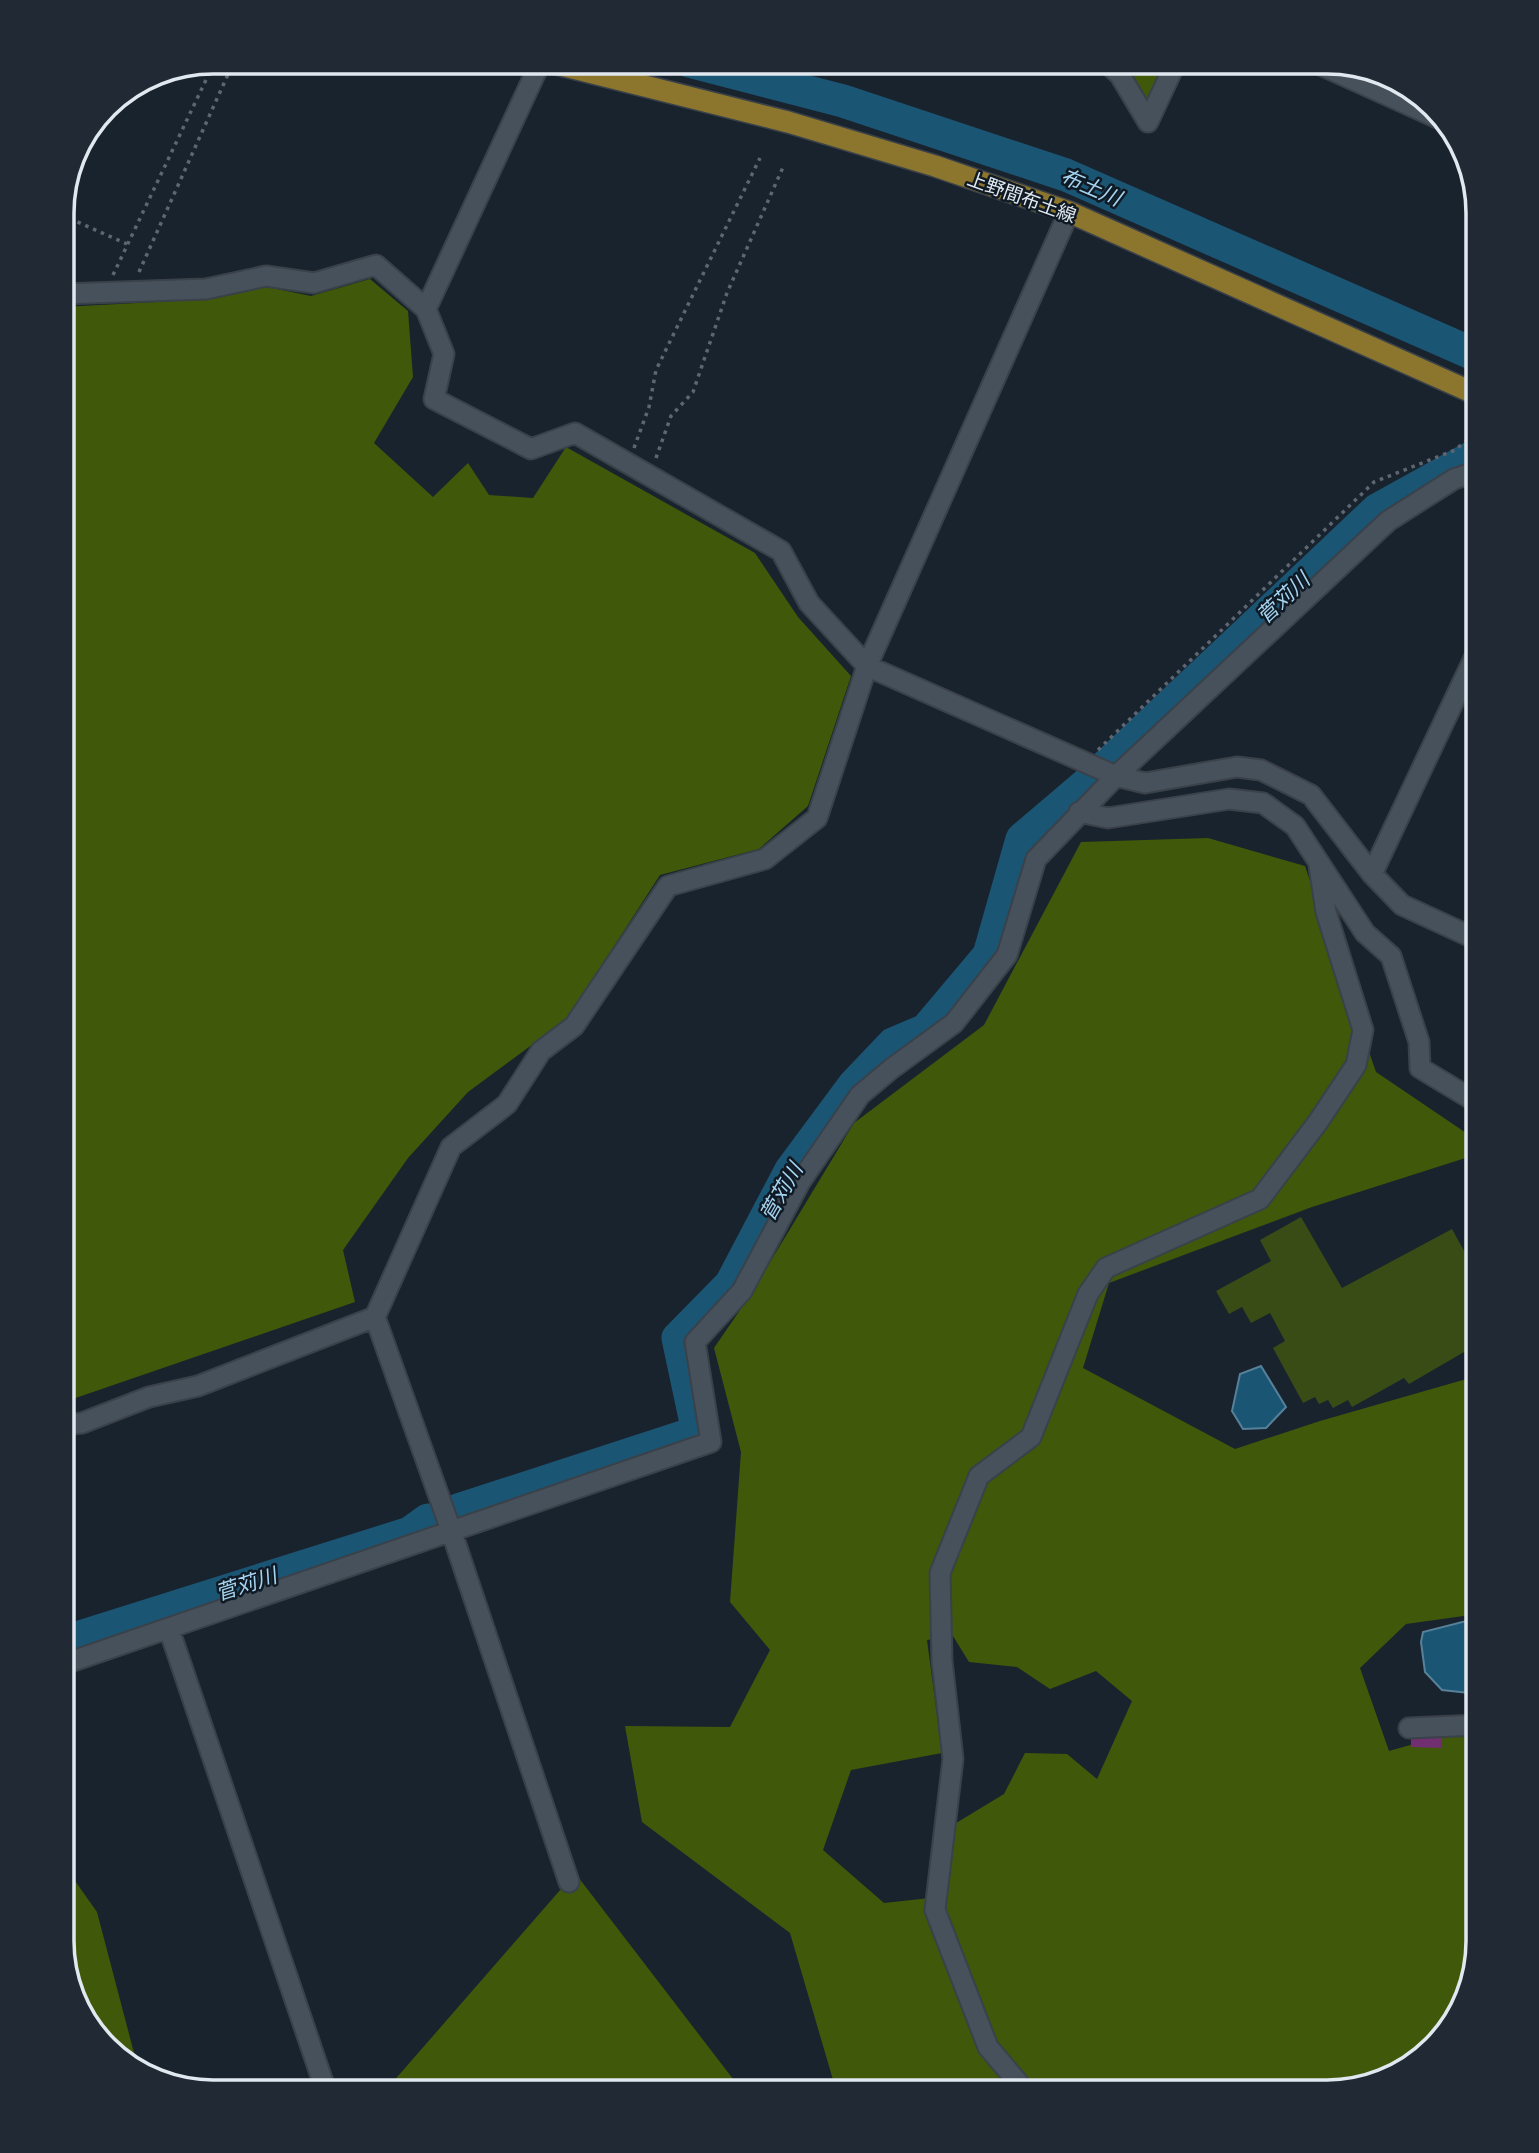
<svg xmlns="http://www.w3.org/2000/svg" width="1539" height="2153" viewBox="0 0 1539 2153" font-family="'PT Sans Narrow','Noto Sans JP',sans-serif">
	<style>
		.green { fill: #394c15 }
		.forest { fill: #405809; fill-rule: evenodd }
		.water { fill: #1b5574; stroke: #568199; stroke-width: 2 }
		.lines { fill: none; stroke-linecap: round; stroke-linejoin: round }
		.river { stroke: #1b5574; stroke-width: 33 }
		.building { fill: #712e71 }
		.minor-casing { stroke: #3a4149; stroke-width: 23 }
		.major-casing { stroke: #3a4149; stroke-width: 24 }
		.path { stroke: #5e6771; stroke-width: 3.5; stroke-dasharray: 3.5 5; stroke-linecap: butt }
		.minor { stroke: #46515c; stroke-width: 19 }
		.major { stroke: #8c762d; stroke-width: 21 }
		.labels { text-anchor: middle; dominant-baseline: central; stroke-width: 5; stroke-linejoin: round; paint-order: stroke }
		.street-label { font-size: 19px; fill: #e1e8ef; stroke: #101a24 }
		.water-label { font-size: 21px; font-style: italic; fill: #a5d4f1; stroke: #101a24 }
		.rim { fill: none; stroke: #e1e8ef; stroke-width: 3.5 }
	</style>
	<rect width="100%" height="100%" fill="#19232e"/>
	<!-- green -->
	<path class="green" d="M1301,1217L1342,1288L1452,1229L1478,1276V1350L1468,1359L1464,1352L1409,1384L1404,1378L1352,1407L1348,1400L1333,1408L1328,1400L1319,1404L1315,1397L1303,1403L1273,1348L1285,1341L1270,1313L1251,1323L1242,1307L1229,1314L1216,1291L1271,1261L1260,1240Z"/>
	<!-- forest -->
	<path class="forest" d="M1115,62H1169L1150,105Z
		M370,279L408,311L413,377L374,443L433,497L468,463L489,495L533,498L566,447L755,553L798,617L851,676L808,806L759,849L660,875L567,1019L468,1092L408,1158L343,1250L355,1302L61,1403L62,307L212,299L267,287L311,296Z
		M1208,838L1305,866L1376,1072L1478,1141V1154L1312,1207L1109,1283L1083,1368L1235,1449L1320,1421L1470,1378L1478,1371V1614L1406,1624L1360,1668L1389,1751L1478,1726V1941L1458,2016L1402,2071L1327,2092H834L836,2090L790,1933L642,1822L625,1726L730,1727L770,1650L730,1602L741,1452L714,1348L749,1297L854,1123L984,1025L1081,842ZM953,1636L969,1662L1017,1667L1050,1689L1096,1671L1132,1701L1097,1779L1067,1754L1025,1753L1004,1794L938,1834L930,1898L884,1903L823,1850L851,1770L942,1753L927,1640Z
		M61,1861L97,1912L139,2072L82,2016L61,1940Z
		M575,1873L743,2092L385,2091Z"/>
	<!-- water -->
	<path class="water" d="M1261,1366L1286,1407L1266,1428L1243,1429L1232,1411L1240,1374Z
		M1478,1618V1694L1442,1690L1425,1672L1421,1642L1423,1632Z"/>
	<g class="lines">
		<!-- river -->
		<path class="river" d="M689,61L843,101L1066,175L1478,356
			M1106,766L1377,510L1478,454
			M458,1510L698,1432L678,1338L731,1284L791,1170L854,1085L893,1044L926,1030L989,955L1022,839L1089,782
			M61,1643L410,1533L428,1520"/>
	</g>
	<!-- building -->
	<path class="building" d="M1411,1737H1441V1748L1411,1747Z"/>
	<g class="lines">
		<defs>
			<path id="minor" d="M1105,61L1120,75L1148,122L1176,62
				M1314,62L1440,119
				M62,294L206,289L266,276L314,283L376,265L426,309L444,354L434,399L531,449L575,433L781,551L809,603L867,666L1116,776L1145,783L1237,767L1261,770L1311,795L1372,874L1402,905L1478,940
				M426,309L541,61
				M1079,812L1108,818L1229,799L1263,803L1295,826L1365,933L1391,956L1419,1042L1420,1068L1478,1103
				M1372,874L1478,650
				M61,1425L82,1423L149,1397L198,1386L375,1317
				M169,1629L326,2091
				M61,1665L711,1442L695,1342L742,1291L800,1182L860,1095L891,1069L954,1023L1007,955L1036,859L1116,776L1388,521L1454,479L1478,471
				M1409,1728L1478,1725
				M569,1882L451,1530L375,1317L451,1147L507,1104L541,1051L574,1026L668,886L765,859L817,818L867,666L1069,212
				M1026,2092L988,2047L935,1910L953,1759L942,1661L940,1573L979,1476L1031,1437L1088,1294L1106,1268L1260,1199L1318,1122L1356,1065L1363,1030L1326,912L1319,865"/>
			<path id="major" d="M545,61L788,122L935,166L1069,212L1478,395"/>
		</defs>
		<!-- minor casing -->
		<use href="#minor" class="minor-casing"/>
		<!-- major casing -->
		<use href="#major" class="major-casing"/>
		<!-- path -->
		<path class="path" d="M62,215L127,244
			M139,272L234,61
			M113,275L215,61
			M634,448L649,407L656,370L760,158
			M656,458L671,416L693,392L727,293L784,165
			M1098,750L1374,482L1455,450L1478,431"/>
		<!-- minor -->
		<use href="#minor" class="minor"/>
		<!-- major -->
		<use href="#major" class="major"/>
	</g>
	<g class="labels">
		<!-- street labels -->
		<g class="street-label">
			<text transform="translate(1022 197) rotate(20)">上野間布土線</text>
		</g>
		<!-- water labels -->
		<g class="water-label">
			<text transform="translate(1091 187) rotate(23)">布土川</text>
			<text transform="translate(1283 598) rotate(-43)">菅苅川</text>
			<text transform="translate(781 1192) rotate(-60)">菅苅川</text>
			<text transform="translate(246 1584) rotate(-18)">菅苅川</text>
		</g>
	</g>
	<!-- crop -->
	<path d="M0 0H1539V2153H0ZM213 74H1327A139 139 0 0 1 1466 213V1941A139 139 0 0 1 1327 2080H213A139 139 0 0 1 74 1941V213A139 139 0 0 1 213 74Z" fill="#212a34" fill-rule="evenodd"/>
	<path class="rim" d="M213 74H1327A139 139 0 0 1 1466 213V1941A139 139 0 0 1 1327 2080H213A139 139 0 0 1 74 1941V213A139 139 0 0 1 213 74Z"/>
</svg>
